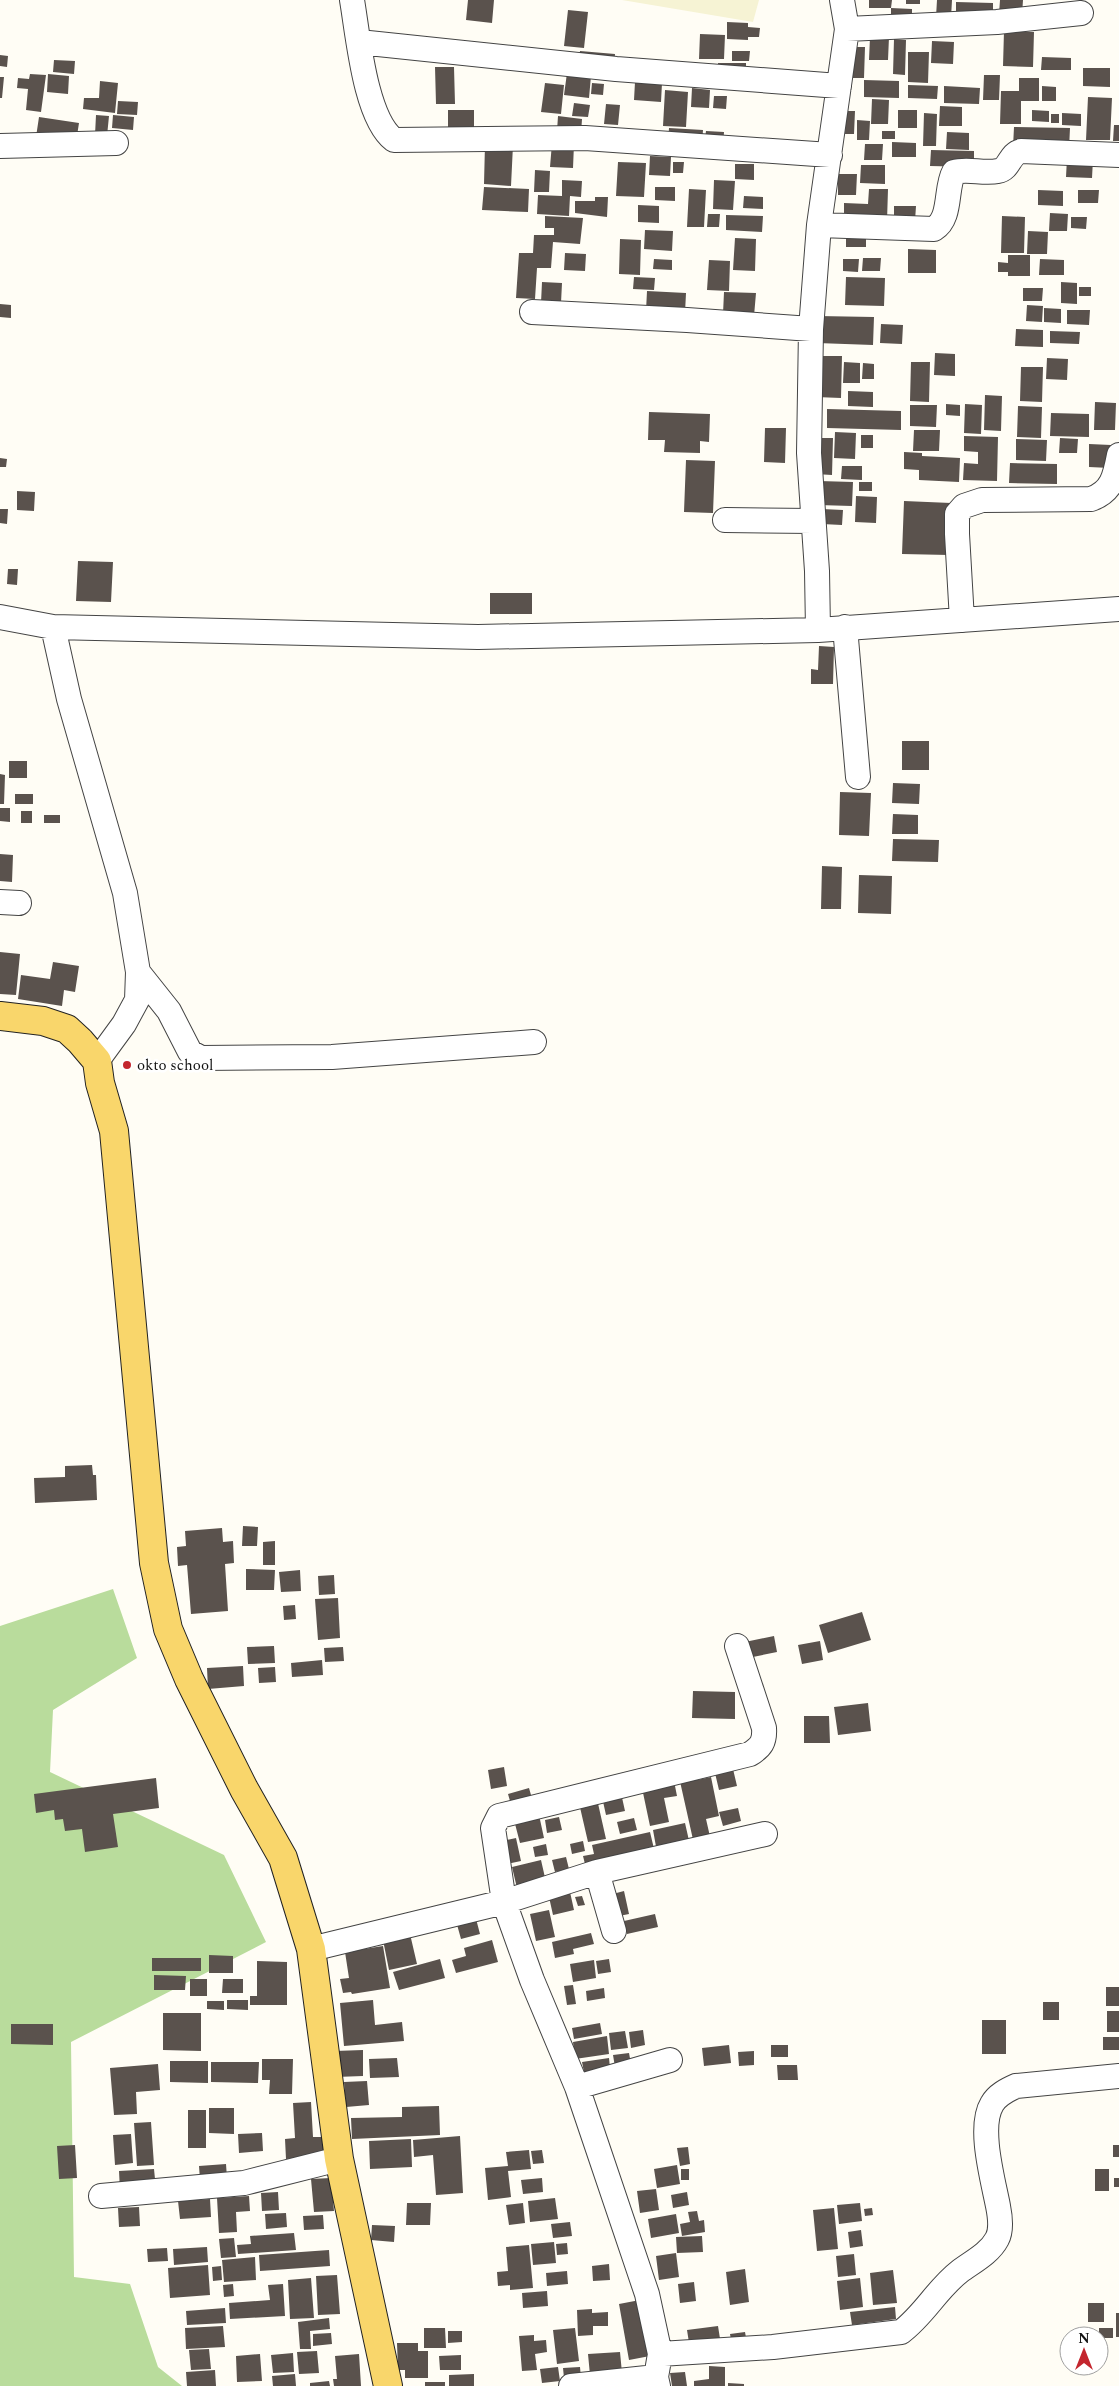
<svg xmlns="http://www.w3.org/2000/svg" width="1119" height="2386" viewBox="0 0 1119 2386" font-family="Spectral,serif">
	<style>
		.farmland { fill: #f6f3d4 }
		.forest { fill: #b9dc9c }
		.building { fill: #5a524d }
		.lines { fill: none; stroke-linecap: round; stroke-linejoin: round }
		.minor-casing { stroke: #444; stroke-width: 26 }
		.major-casing { stroke: #222; stroke-width: 30 }
		.minor { stroke: #fff; stroke-width: 24 }
		.major { stroke: #f9d66b; stroke-width: 28 }
		.poi-dot { fill: #c4262e; stroke: #fff; stroke-width: 2 }
		.labels { text-anchor: middle; dominant-baseline: central; stroke-width: 5; stroke-linejoin: round; paint-order: stroke }
		.poi-label { font-size: 15px; fill: #111; stroke: #fff; text-anchor: start }
	</style>
	<rect width="100%" height="100%" fill="#fffdf5"/>
	<!-- farmland -->
	<path class="farmland" d="M622,0H759L753,22Z"/>
	<!-- forest -->
	<path class="forest" d="M113,1589L137,1658L53,1710L50,1772L224,1855L266,1942L71,2042L74,2277L130,2284L158,2367L182,2386H0V1626Z"/>
	<!-- building -->
	<path class="building" d="M468,0H494L492,23L466,20Z
		M869,0H892L891,8H869Z
		M906,0H920V4H906Z
		M937,0H952L951,18L936,17Z
		M1000,0H1023L1022,15L999,14Z
		M956,2L993,3V18L956,17Z
		M891,8L912,9V22L891,21Z
		M568,10L588,12L584,48L564,46Z
		M727,22L748,23V27L760,28L759,37H748V40L727,39Z
		M1004,31L1034,32L1033,67L1003,66Z
		M700,34L725,35L724,59H699Z
		M870,37H889L888,60H869Z
		M894,39L906,40L905,75L893,74Z
		M932,41L954,42L953,64L931,63Z
		M850,47H865L864,78H849Z
		M580,51L615,54L614,67L578,63Z
		M732,51H750L749,61H732Z
		M908,52H929L928,83L908,82Z
		M0,55L8,56L7,67L0,66Z
		M1042,57L1071,58V70H1041Z
		M54,60L75,61L74,74L53,72Z
		M718,63H746V77L718,76Z
		M435,67H454L455,104H436Z
		M1083,68H1110V87L1083,86Z
		M567,73L591,76L589,98L564,95Z
		M30,74L46,75L41,112L26,110L28,89L17,88L18,78L29,79Z
		M48,74L69,76L68,94L47,92Z
		M984,75H1000L999,100H983Z
		M0,77H4L2,98H0Z
		M1019,78H1039V101H1021V124H1000L1001,91H1019Z
		M864,80L899,81V98L864,97Z
		M100,81L118,83L115,113L83,109L84,98H99Z
		M635,82L662,83L661,102L634,100Z
		M545,83L564,85L561,114L541,112Z
		M592,83L604,84L603,95L591,94Z
		M908,85L938,86L937,99L908,98Z
		M944,86L980,88L979,104L944,103Z
		M1042,86L1056,87V101H1042Z
		M692,88L710,90L709,108L691,107Z
		M665,90L688,92L686,127L663,126Z
		M714,96H727L726,109L713,108Z
		M1088,97L1112,98L1110,140H1086Z
		M872,99L889,100L888,124H871Z
		M118,101L138,102L137,115L117,114Z
		M574,103L590,105L588,117L572,116Z
		M606,104L620,105L618,125L604,124Z
		M940,106L962,107V126H939Z
		M448,110H474V128H448Z
		M898,110H917V128H898Z
		M1032,110L1049,111V122L1032,121Z
		M846,111H855L854,134H845Z
		M924,113L937,114L936,146H923Z
		M1062,113L1081,114V126L1062,125Z
		M1051,114H1059V123H1051Z
		M96,115L109,116L107,136L95,135Z
		M113,115L134,117L133,130L112,128Z
		M558,116L582,119L581,134L557,131Z
		M39,117L79,123L76,142L36,137Z
		M857,120L870,121L869,140H857Z
		M1114,125H1119V141H1113Z
		M1014,127L1070,128L1069,149L1013,147Z
		M669,128L703,130L702,144L668,142Z
		M706,131L724,132L723,147L704,146Z
		M882,131H895V139H882Z
		M947,132L969,133V150L946,149Z
		M892,142L916,143V157H892Z
		M552,143L574,144L573,168L550,167Z
		M485,144L513,145L511,186L484,184Z
		M865,144H883L882,160H864Z
		M931,150L974,151V167L930,166Z
		M650,156L671,157L670,176L649,175Z
		M1067,158L1093,159L1092,178L1066,177Z
		M618,162L646,163L644,197L616,196Z
		M673,162H684L683,173H673Z
		M735,164H754V180L735,179Z
		M861,165H885V184L860,183Z
		M535,170L550,171L549,192H534Z
		M838,174H857L856,195H838Z
		M562,180L582,181L581,197L570,196L569,216L537,214L538,195L562,196Z
		M714,180L735,181L733,210L713,209Z
		M484,187L529,189L528,212L482,210Z
		M655,187H675V201L655,200Z
		M689,189L706,190L704,227H687Z
		M869,189H888L887,221L844,219V203L868,204Z
		M1038,190L1063,191V206L1038,205Z
		M1078,190H1099L1098,203H1078Z
		M744,196L763,197V209L743,208Z
		M595,197H608L607,217L575,213V201H595Z
		M638,205L659,206V223L638,222Z
		M894,206H916L915,221L894,220Z
		M1050,213L1068,214L1067,231H1049Z
		M708,214H720L719,227H707Z
		M726,215L763,216L762,232L726,230Z
		M545,216L583,218L580,244L553,242L551,268H537L535,299L516,298L519,253H533L534,235H554V228H545Z
		M1002,216L1025,217L1024,253H1001Z
		M1071,217H1087L1086,229L1071,228Z
		M645,230L673,231L672,251L644,249Z
		M846,230L866,231V247H846Z
		M1028,231L1048,232L1047,254H1027Z
		M735,238L756,239L755,271L733,270Z
		M620,239L641,240L640,275L619,274Z
		M908,249L936,250V273H908Z
		M565,253L586,254L585,271L564,270Z
		M1008,255H1030V276H1008V272H998V262L1008,263Z
		M863,258H881L880,271H862Z
		M654,259L672,260V270L653,269Z
		M843,259H859L858,272L843,271Z
		M1040,259L1064,260V275H1039Z
		M709,260L730,261L729,291L707,290Z
		M634,277L655,278L654,290L633,289Z
		M846,277L885,278L884,306L845,305Z
		M542,282L562,283L561,303H541Z
		M1061,282L1077,283V304L1061,303Z
		M1079,287H1091V296H1079Z
		M1023,288H1043L1042,301H1023Z
		M647,291L686,293L685,313L646,311Z
		M724,292L756,293L754,316L723,314Z
		M0,304L11,305V318L0,317Z
		M1027,305L1043,306L1042,322L1026,321Z
		M1044,308L1061,309V323L1044,322Z
		M1067,310H1090L1089,325L1067,324Z
		M818,316L874,317L873,345L817,343Z
		M881,324L903,325L902,344L880,343Z
		M1016,329L1043,330V347L1015,346Z
		M1050,331L1080,332L1079,344L1050,343Z
		M935,353L955,354V376L934,375Z
		M817,356H842L841,398L816,397Z
		M1047,358L1068,359L1067,380L1046,379Z
		M844,362L860,363V383H843Z
		M911,362H930L929,402L910,401Z
		M863,363L874,364V379H862Z
		M1021,367H1043L1042,402L1020,401Z
		M848,391L873,392V407L848,406Z
		M985,395L1002,396L1001,431L984,430Z
		M1095,402L1116,403L1115,430H1094Z
		M946,404L960,405V416L946,415Z
		M965,404L982,405L981,434L964,433Z
		M910,405H937L936,427L910,426Z
		M1018,406L1042,407L1041,438L1017,437Z
		M827,409L901,411V430L827,428Z
		M649,412L710,414L709,442L700,441V453L664,452L665,440H648Z
		M1051,413L1089,414V437L1050,436Z
		M765,428H786L785,463L764,462Z
		M914,430H940L939,451H913Z
		M835,432L856,433L855,459L834,458Z
		M861,435H873V448H861Z
		M964,436L998,437L997,481L963,480L964,463L978,464V452L964,451Z
		M816,438H833L832,475L815,474Z
		M1060,438L1078,439L1077,453H1059Z
		M1016,439L1047,440L1046,461L1016,460Z
		M1089,444L1111,445L1110,468L1089,467Z
		M904,452L922,453V456L960,458L959,482L919,480V470L904,469Z
		M0,458L7,459L6,467H0Z
		M686,460L715,461L713,513L684,512Z
		M1010,463L1057,464V484L1009,483Z
		M842,466H862V480L841,479Z
		M819,481L853,482L852,506L818,505Z
		M859,482H872V491H859Z
		M17,491L35,492L34,511L17,510Z
		M856,496L877,497L876,523L855,522Z
		M904,501L951,503L949,555L902,554Z
		M0,509H8L7,524L0,523Z
		M822,509L843,510L842,525L822,524Z
		M78,561L113,562L111,602L76,601Z
		M8,569H18L17,585L7,584Z
		M490,593H532V614H490Z
		M819,646L834,647L833,684H811V669L818,670Z
		M902,741H929V770H902Z
		M9,761H27V778H9Z
		M0,774L5,775L4,804H0Z
		M893,783L920,784L919,804L892,803Z
		M840,792L871,793L869,836L839,835Z
		M15,794H33V804H15Z
		M0,808H10V822L0,821Z
		M21,811H32V823H21Z
		M893,814L918,815V834H892Z
		M44,815H60V823H44Z
		M893,839L939,840L938,862L892,861Z
		M0,854L13,855L12,882L0,881Z
		M822,866L842,867L841,909H821Z
		M859,875L892,876L891,914L858,913Z
		M0,952L20,954L16,995L0,994Z
		M53,962L79,966L75,992L64,990L62,1006L18,999L21,975L50,979Z
		M92,1465L93,1475H96L97,1500L35,1503L34,1478L65,1477V1466Z
		M243,1526L258,1527L257,1546H242Z
		M222,1528L223,1542L233,1541L234,1563L225,1564L228,1611L191,1614L187,1565L178,1566L177,1547L186,1546L185,1531Z
		M275,1541V1565H263V1542Z
		M246,1569L275,1570L274,1590H246Z
		M300,1570L301,1591L281,1592L279,1572Z
		M334,1575L335,1594L319,1595L318,1576Z
		M338,1598L340,1638L318,1640L315,1599Z
		M295,1605L296,1619L284,1620L283,1606Z
		M862,1612L871,1640L828,1653L819,1625Z
		M774,1636L777,1652L743,1659L740,1643Z
		M820,1641L823,1660L802,1664L798,1645Z
		M274,1646L275,1663L248,1664L247,1647Z
		M343,1647L344,1661L325,1662L324,1648Z
		M322,1660L323,1675L292,1677L291,1663Z
		M243,1666L244,1686L208,1689L207,1668Z
		M275,1667L276,1682L259,1683L258,1668Z
		M693,1691L735,1692V1719L692,1718Z
		M868,1703L871,1731L838,1735L834,1707Z
		M804,1716H829L830,1743H804Z
		M504,1767L507,1786L491,1789L488,1770Z
		M733,1769L737,1786L719,1790L715,1773Z
		M696,1774L697,1780L711,1777L719,1816L706,1819L711,1841L694,1844L679,1777Z
		M156,1778L159,1808L113,1814L118,1847L85,1852L82,1829L65,1831L63,1819L55,1820L54,1810L36,1813L34,1794Z
		M674,1781L677,1796L664,1798L669,1822L650,1826L642,1788Z
		M529,1788L533,1802L512,1808L508,1794Z
		M621,1793L625,1811L606,1815L602,1797Z
		M597,1799L606,1839L588,1842L579,1803Z
		M738,1808L741,1821L723,1826L719,1812Z
		M539,1815L544,1838L520,1843L514,1820Z
		M559,1817L562,1830L547,1833L545,1820Z
		M634,1818L637,1830L620,1834L617,1822Z
		M685,1823L690,1845L657,1852L653,1830Z
		M650,1832L655,1853L586,1868L583,1856L594,1854L592,1845Z
		M516,1838L521,1861L507,1864L502,1841Z
		M583,1841L585,1851L572,1854L570,1844Z
		M546,1844L548,1855L535,1857L533,1847Z
		M566,1857L569,1869L555,1872L552,1860Z
		M541,1860L546,1882L517,1888L512,1867Z
		M624,1891L629,1914L614,1917L609,1895Z
		M570,1892L574,1910L553,1915L549,1897Z
		M582,1896L585,1905L578,1906L575,1897Z
		M549,1910L555,1937L536,1941L530,1914Z
		M655,1914L658,1927L627,1934L624,1921Z
		M475,1915L480,1934L461,1939L456,1921Z
		M591,1933L594,1944L573,1949L574,1954L555,1958L552,1942Z
		M410,1934L417,1964L389,1970L383,1940Z
		M492,1940L498,1962L456,1973L452,1960L466,1956L464,1948Z
		M383,1946L390,1988L352,1994L351,1992L343,1993L340,1979L349,1978L345,1952Z
		M209,1955L233,1956V1973H209Z
		M152,1958H201V1971H152Z
		M440,1959L445,1978L399,1990L393,1972Z
		M609,1959L611,1972L598,1974L596,1961Z
		M594,1960L596,1978L573,1982L570,1964Z
		M257,1961L287,1962V2005H250V1996H257Z
		M154,1975L186,1976L185,1990H154Z
		M190,1979H207V1996H190Z
		M223,1979H243V1993H222Z
		M573,1985L576,2004L567,2005L564,1986Z
		M1106,1987H1119V2006H1106Z
		M604,1988L605,1998L587,2001L586,1991Z
		M227,2000H248V2010L227,2009Z
		M373,2000L375,2025L402,2022L404,2041L344,2046L340,2003Z
		M207,2001H224V2010L207,2009Z
		M1043,2002H1059V2020H1043Z
		M1107,2011H1119V2032H1107Z
		M163,2013H201V2051L163,2050Z
		M982,2020H1006V2054H982Z
		M600,2023L602,2034L574,2039L572,2028Z
		M11,2024H53V2045L11,2044Z
		M643,2030L645,2045L631,2048L629,2032Z
		M625,2031L628,2048L611,2050L609,2033Z
		M607,2036L609,2054L575,2059L573,2042Z
		M1103,2037H1119V2050H1103Z
		M729,2045L731,2063L704,2066L702,2048Z
		M771,2045H788V2057H771Z
		M363,2050V2076L336,2077L335,2051Z
		M754,2051V2065L739,2066L738,2052Z
		M629,2053L631,2064L615,2067L613,2055Z
		M397,2058L399,2077L370,2078L369,2059Z
		M609,2058L610,2068L584,2072L582,2062Z
		M262,2059H293L292,2094H269L270,2080H262Z
		M170,2061H208V2083L170,2082Z
		M211,2062H259L258,2083L211,2082Z
		M158,2064L160,2090L136,2092L137,2114L114,2115L110,2068Z
		M777,2065H797L798,2080H778Z
		M367,2081L369,2105L346,2107L344,2082Z
		M311,2102L313,2137H323L324,2157L286,2159L285,2139L295,2138L293,2103Z
		M439,2106L440,2135L352,2139L351,2118L402,2117V2107Z
		M209,2108H234V2134L209,2133Z
		M188,2110H206V2148H188Z
		M151,2122L154,2165L137,2166L134,2123Z
		M262,2133L263,2151L239,2153L238,2134Z
		M131,2134L133,2163L115,2165L113,2135Z
		M460,2136L463,2193L436,2195L433,2155L414,2157L413,2140Z
		M411,2139L412,2167L370,2169L369,2141Z
		M75,2145L77,2178L59,2179L57,2146Z
		M1113,2145H1119V2157H1113Z
		M688,2147L690,2164L680,2166L677,2148Z
		M529,2150L531,2169L508,2171L511,2197L488,2200L485,2168L508,2166L506,2152Z
		M542,2150L544,2163L533,2164L531,2151Z
		M226,2164L227,2178L200,2180L199,2166Z
		M677,2165L680,2184L657,2188L654,2169Z
		M154,2169L156,2189L120,2191L119,2171Z
		M681,2169H689V2180H681Z
		M1095,2169H1109V2191H1095Z
		M331,2178L334,2211L314,2212L311,2179Z
		M542,2178L543,2192L523,2194L521,2180Z
		M1114,2178H1119V2187H1114Z
		M656,2189L659,2210L640,2213L637,2191Z
		M278,2192L279,2210L262,2211L261,2193Z
		M687,2192L689,2205L673,2208L671,2195Z
		M249,2196L250,2211L236,2212L237,2232L219,2233L217,2198Z
		M555,2198L558,2219L530,2222L528,2201Z
		M210,2199L211,2217L180,2219L178,2201Z
		M407,2203H431L430,2225H406Z
		M523,2203L525,2223L509,2225L506,2205Z
		M860,2203L862,2221L839,2224L837,2205Z
		M139,2207L140,2226L119,2227L118,2208Z
		M834,2208L838,2249L817,2251L813,2210Z
		M872,2208L873,2215L865,2216L864,2209Z
		M697,2211L699,2221L704,2220L705,2232L682,2236L680,2224L690,2222L688,2212Z
		M286,2213L287,2227L266,2229L265,2214Z
		M676,2214L679,2233L651,2238L648,2219Z
		M323,2215L324,2229L304,2230L303,2216Z
		M570,2222L572,2236L553,2238L551,2224Z
		M372,2225L395,2226L394,2242L371,2240Z
		M861,2230L863,2246L850,2248L848,2232Z
		M294,2233L296,2250L238,2254L237,2245L251,2244L250,2236Z
		M702,2236L703,2252L677,2253L676,2237Z
		M234,2238L236,2257L221,2258L219,2239Z
		M554,2242L556,2263L533,2265L531,2244Z
		M567,2243L568,2254L557,2255L556,2244Z
		M529,2245L533,2288L510,2290V2285L498,2286L497,2272L508,2271L506,2247Z
		M207,2247L208,2262L174,2265L173,2249Z
		M167,2248L168,2261L148,2262L147,2249Z
		M329,2250L330,2266L260,2271L259,2255Z
		M676,2253L679,2277L659,2280L656,2256Z
		M854,2254L856,2275L838,2277L836,2256Z
		M255,2257L256,2280L224,2282L222,2260Z
		M609,2264L610,2280L593,2281L592,2266Z
		M208,2265L210,2295L170,2298L168,2268Z
		M221,2266L222,2280L213,2281L212,2267Z
		M745,2269L749,2302L730,2305L726,2272Z
		M893,2270L897,2303L873,2305L870,2273Z
		M567,2271L568,2284L547,2286L546,2273Z
		M337,2275L340,2314L318,2315L316,2276Z
		M311,2278L314,2318L290,2319L288,2280Z
		M860,2278L863,2307L840,2310L837,2281Z
		M694,2282L696,2301L680,2303L678,2284Z
		M233,2284L234,2296L224,2297L223,2285Z
		M283,2284L285,2316L230,2319L229,2303L270,2300L268,2285Z
		M547,2291L548,2306L523,2308L522,2293Z
		M640,2300L650,2356L629,2360L619,2304Z
		M1088,2303H1104V2322H1088Z
		M895,2307L896,2319L852,2325L850,2312Z
		M225,2308L226,2323L187,2325L186,2311Z
		M592,2309V2313L608,2312V2326H593V2335L578,2336L577,2310Z
		M1116,2313H1119V2337H1116Z
		M329,2318L330,2329L310,2331L311,2349H300L298,2322Z
		M223,2326L225,2347L186,2349L185,2328Z
		M718,2326L721,2345L690,2349L687,2330Z
		M424,2328H445L446,2348H424Z
		M575,2328L579,2361L557,2364L553,2330Z
		M1099,2328H1113V2338H1099Z
		M448,2331H462V2342L448,2343Z
		M745,2332L747,2343L732,2345L730,2334Z
		M331,2333L332,2344L313,2346V2334Z
		M534,2335V2341L546,2340L547,2352L535,2354L537,2370L522,2371L519,2336Z
		M397,2343H418V2351H428V2378H405V2370H398Z
		M209,2349L211,2369L191,2370L189,2350Z
		M317,2351L319,2373L299,2374L297,2352Z
		M620,2352L622,2373L590,2375L588,2354Z
		M293,2353L294,2372L273,2373L271,2355Z
		M260,2354L262,2381L237,2382L236,2356Z
		M359,2354L361,2386H334L333,2379H337L335,2356Z
		M461,2355V2370H440L439,2356Z
		M709,2366L725,2367V2386H694V2381L709,2379Z
		M558,2367L560,2381L542,2383L540,2369Z
		M580,2367L581,2378H564L563,2368Z
		M215,2370L216,2386H187L186,2372Z
		M685,2372L687,2386H672L670,2373Z
		M295,2374L296,2386H273L272,2376Z
		M474,2374V2386H449V2375Z
		M329,2381L330,2386H310V2383Z
		M425,2382H445V2386H425Z
		M728,2383L744,2384V2386H728Z"/>
	<g class="lines">
		<defs>
			<path id="minor" d="M352,0C358,35 365,118 394,140L585,138L830,155
				M847,29L997,22L1081,13
				M359,42L616,69L839,86
				M0,146L116,143
				M819,225L934,229C952,218 945,188 954,172C968,168 983,174 998,171C1010,169 1009,154 1021,151L1119,155
				M532,312L687,320L811,329
				M725,520L813,521
				M0,617L53,627L69,699L125,893L138,972L137,1000L124,1024L97,1061
				M962,620L957,534V514L964,506L982,500L1091,499C1112,492 1115,476 1119,455
				M53,627L478,637L818,630L1119,609
				M845,627L858,777
				M818,630L817,571L809,453L811,329L819,225L847,29L842,0
				M0,902L19,903
				M138,972L169,1011L190,1052L201,1058L332,1057L534,1042
				M737,1646L764,1728C765,1742 761,1747 750,1754L499,1816L493,1828L504,1902L597,1872L765,1834
				M597,1872L614,1931
				M311,1949L504,1902L532,1980L577,2087L647,2294L660,2354L656,2377L658,2386
				M577,2087L670,2060
				M101,2196L244,2183L339,2159
				M660,2354L773,2347L901,2332C924,2315 937,2289 959,2272C972,2262 989,2254 997,2239C1002,2230 1000,2216 998,2206C993,2180 978,2127 992,2104C997,2095 1007,2090 1016,2086L1119,2076
				M571,2386L656,2377"/>
			<path id="major" d="M0,1016L43,1021L67,1029L80,1041L97,1061L100,1083L114,1131L154,1563L168,1629L189,1679L244,1789L283,1858L311,1949L339,2159L388,2386"/>
		</defs>
		<!-- minor casing -->
		<use href="#minor" class="minor-casing"/>
		<!-- major casing -->
		<use href="#major" class="major-casing"/>
		<!-- minor -->
		<use href="#minor" class="minor"/>
		<!-- major -->
		<use href="#major" class="major"/>
	</g>
	<!-- markers -->
	<circle class="poi-dot" cx="127" cy="1065" r="5"/>
	<g class="labels">
		<!-- poi labels -->
		<g class="poi-label">
			<text x="137" y="1065">okto school</text>
		</g>
	</g>
	<!-- north arrow -->
	<g transform="translate(1084 2351)"><circle r="24" fill="#ffffff" stroke="#a0a0a0"/>
	<path d="M0-4L9 19L0 12L-9 19Z" fill="#c4262e"/>
	<text y="-8" font-size="14" font-weight="bold" text-anchor="middle" fill="#111111">N</text>
	</g>
</svg>
